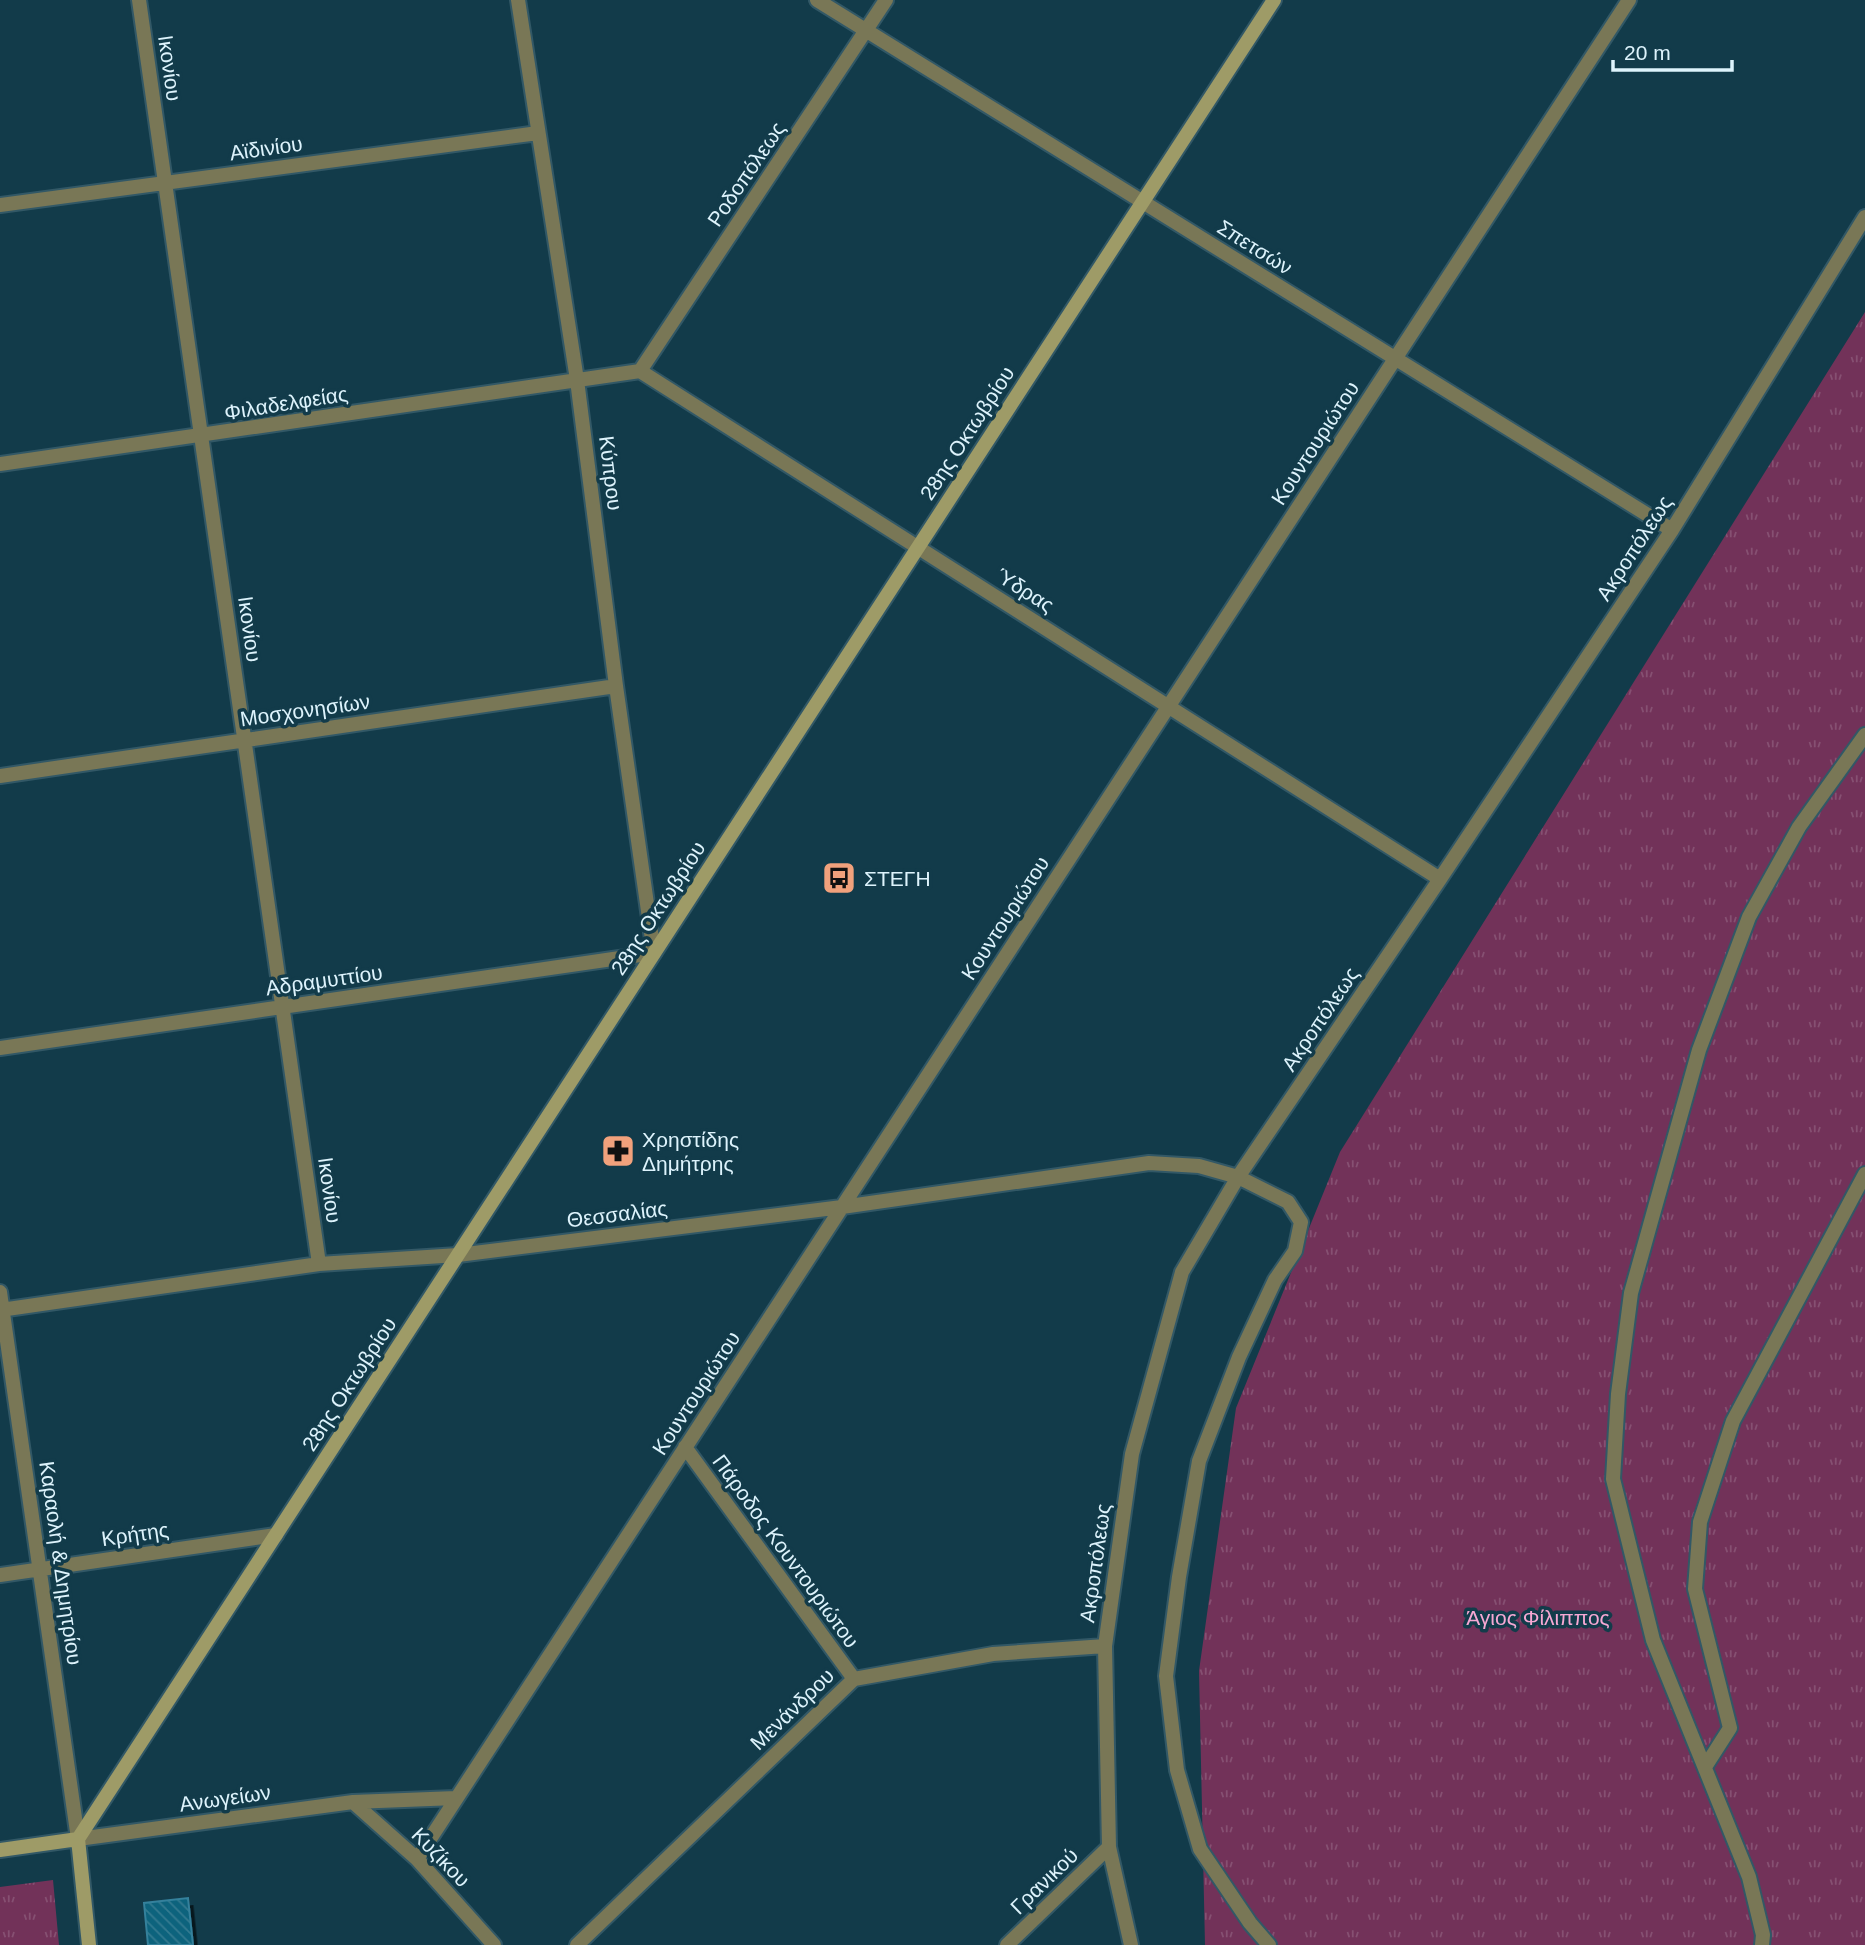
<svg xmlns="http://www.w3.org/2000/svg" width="1865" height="1945" viewBox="0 0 1865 1945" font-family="Arial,sans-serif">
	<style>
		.park { fill: url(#park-tufts) }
		.building { fill: url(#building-back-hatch); stroke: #34819c; stroke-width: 2; filter: url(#shadow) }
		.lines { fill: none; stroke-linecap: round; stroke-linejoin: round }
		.lane-casing { stroke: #325866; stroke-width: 18 }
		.street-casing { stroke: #325866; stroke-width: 18 }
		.secondary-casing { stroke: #325866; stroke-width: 18 }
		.lane { stroke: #797756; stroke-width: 14 }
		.street { stroke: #797756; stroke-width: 14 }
		.secondary { stroke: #9e9b67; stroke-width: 14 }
		.labels { text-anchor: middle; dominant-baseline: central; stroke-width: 7; stroke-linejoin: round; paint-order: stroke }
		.street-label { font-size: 21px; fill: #ddf3fc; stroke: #123b4a }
		.poi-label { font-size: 21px; fill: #ddf3fc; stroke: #123b4a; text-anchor: start }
		.park-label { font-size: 21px; fill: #f7a8d4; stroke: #123b4a }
	</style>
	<defs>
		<pattern id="park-tufts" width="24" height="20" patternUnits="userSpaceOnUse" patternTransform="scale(1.75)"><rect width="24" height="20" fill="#723259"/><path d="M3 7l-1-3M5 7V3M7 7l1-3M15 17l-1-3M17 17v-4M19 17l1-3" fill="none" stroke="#865072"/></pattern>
		<pattern id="building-back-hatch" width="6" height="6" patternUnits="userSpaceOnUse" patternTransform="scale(1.75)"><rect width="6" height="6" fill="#0f637d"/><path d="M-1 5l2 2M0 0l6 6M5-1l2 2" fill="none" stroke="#327a90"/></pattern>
		<filter id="shadow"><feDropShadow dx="4.5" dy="8" stdDeviation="0" flood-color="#0009"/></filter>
	</defs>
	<rect width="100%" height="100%" fill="#123b4a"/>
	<!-- park -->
	<path class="park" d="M1865,312V1945H1205L1199,1671L1236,1408L1340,1152Z
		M53,1880L59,1945H0V1887Z"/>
	<!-- building -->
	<path class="building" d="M188,1898L193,1945H148L144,1903Z"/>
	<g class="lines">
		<defs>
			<path id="lane" d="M1238,1177L1288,1202L1301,1222L1295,1251L1275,1280L1239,1357L1199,1461L1179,1577L1166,1676L1177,1770L1200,1849L1250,1923L1269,1945
				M1705,1767L1730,1728L1695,1589L1700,1522L1733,1421L1865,1174
				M1762,1945L1763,1935L1749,1877L1653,1640L1613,1479L1618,1394L1631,1293L1699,1050L1749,917L1799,827L1865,735"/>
			<path id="street" d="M139,0L319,1264
				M817,0L1672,530
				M0,205L538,133
				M640,371L886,0
				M0,464L640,371L1440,879
				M0,776L616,686
				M0,1048L654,953L616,686L577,380L518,0
				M0,1292L78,1839L353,1802L456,1798
				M0,1310L319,1264L458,1255L842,1207L1149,1163L1199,1166L1238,1177
				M685,1447L854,1679
				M0,1575L276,1535
				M353,1802L417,1859L494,1945
				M417,1859L1629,0
				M577,1945L854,1679L993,1654L1105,1646
				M1007,1945L1109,1847
				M1131,1945L1109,1847L1105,1646L1132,1454L1182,1272L1238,1177L1440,879L1672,530L1865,217"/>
			<path id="secondary" d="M78,1839L1274,0
				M78,1839L89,1945
				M0,1850L78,1839"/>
		</defs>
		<!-- lane casing -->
		<use href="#lane" class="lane-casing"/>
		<!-- street casing -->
		<use href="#street" class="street-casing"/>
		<!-- secondary casing -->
		<use href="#secondary" class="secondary-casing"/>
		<!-- lane -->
		<use href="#lane" class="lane"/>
		<!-- street -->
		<use href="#street" class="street"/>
		<!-- secondary -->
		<use href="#secondary" class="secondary"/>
	</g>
	<!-- icons -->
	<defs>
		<symbol id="bus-square" viewBox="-11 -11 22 22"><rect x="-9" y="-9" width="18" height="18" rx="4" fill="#f1a17c" stroke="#123b4a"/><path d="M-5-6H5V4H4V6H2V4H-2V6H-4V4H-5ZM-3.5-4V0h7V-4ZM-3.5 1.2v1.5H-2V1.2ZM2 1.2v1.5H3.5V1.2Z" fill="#111"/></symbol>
		<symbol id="pharmacy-square" viewBox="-11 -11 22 22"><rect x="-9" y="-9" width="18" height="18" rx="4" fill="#f1a17c" stroke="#123b4a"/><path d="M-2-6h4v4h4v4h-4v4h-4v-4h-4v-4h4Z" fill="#111"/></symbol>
	</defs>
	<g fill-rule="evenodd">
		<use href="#bus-square" x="820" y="859" width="38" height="38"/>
		<use href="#pharmacy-square" x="599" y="1132" width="38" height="38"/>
	</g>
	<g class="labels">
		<!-- street labels -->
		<g class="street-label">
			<text transform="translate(170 68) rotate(82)">Ικονίου</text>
			<text transform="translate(266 148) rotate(-8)">Αϊδινίου</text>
			<text transform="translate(746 174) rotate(-56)">Ροδοπόλεως</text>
			<text transform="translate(1255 247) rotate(32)">Σπετσών</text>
			<text transform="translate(286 403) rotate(-9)">Φιλαδελφείας</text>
			<text transform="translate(967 433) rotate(-57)">28ης Οκτωβρίου</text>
			<text transform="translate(1315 443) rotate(-57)">Κουντουριώτου</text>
			<text transform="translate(611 473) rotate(83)">Κύπρου</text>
			<text transform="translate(1634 548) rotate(-57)">Ακροπόλεως</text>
			<text transform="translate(1025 590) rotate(32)">Ύδρας</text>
			<text transform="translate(250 629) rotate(82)">Ικονίου</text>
			<text transform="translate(305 710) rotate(-8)">Μοσχονησίων</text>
			<text transform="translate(658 908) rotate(-57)">28ης Οκτωβρίου</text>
			<text transform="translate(1005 918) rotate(-57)">Κουντουριώτου</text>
			<text transform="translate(324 980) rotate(-8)">Αδραμυττίου</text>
			<text transform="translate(1320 1019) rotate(-56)">Ακροπόλεως</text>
			<text transform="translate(330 1190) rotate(82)">Ικονίου</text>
			<text transform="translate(617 1214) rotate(-7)">Θεσσαλίας</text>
			<text transform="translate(349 1384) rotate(-57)">28ης Οκτωβρίου</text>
			<text transform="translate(696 1393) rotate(-57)">Κουντουριώτου</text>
			<text transform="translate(135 1534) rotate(-8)">Κρήτης</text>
			<text transform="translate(786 1551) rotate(54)">Πάροδος Κουντουριώτου</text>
			<text transform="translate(61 1563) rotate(82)">Καραολή &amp; Δημητρίου</text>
			<text transform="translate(1095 1563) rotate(-82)">Ακροπόλεως</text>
			<text transform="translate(792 1709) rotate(-44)">Μενάνδρου</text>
			<text transform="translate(225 1798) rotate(-8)">Ανωγείων</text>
			<text transform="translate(441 1857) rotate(46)">Κυζίκου</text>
			<text transform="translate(1044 1881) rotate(-44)">Γρανικού</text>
		</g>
		<!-- poi labels -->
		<g class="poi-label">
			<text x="864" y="878">ΣΤΕΓΗ</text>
			<text x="642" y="1139">Χρηστίδης<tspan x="642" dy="24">Δημήτρης</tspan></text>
		</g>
		<!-- park labels -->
		<g class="park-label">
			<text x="1538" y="1617">Άγιος Φίλιππος</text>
		</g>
	</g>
	<!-- scale -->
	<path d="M1613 60v10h119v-10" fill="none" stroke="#ddf3fc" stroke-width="3.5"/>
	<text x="1624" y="60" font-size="21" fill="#ddf3fc" stroke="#123b4a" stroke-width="5" paint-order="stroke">20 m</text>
</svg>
